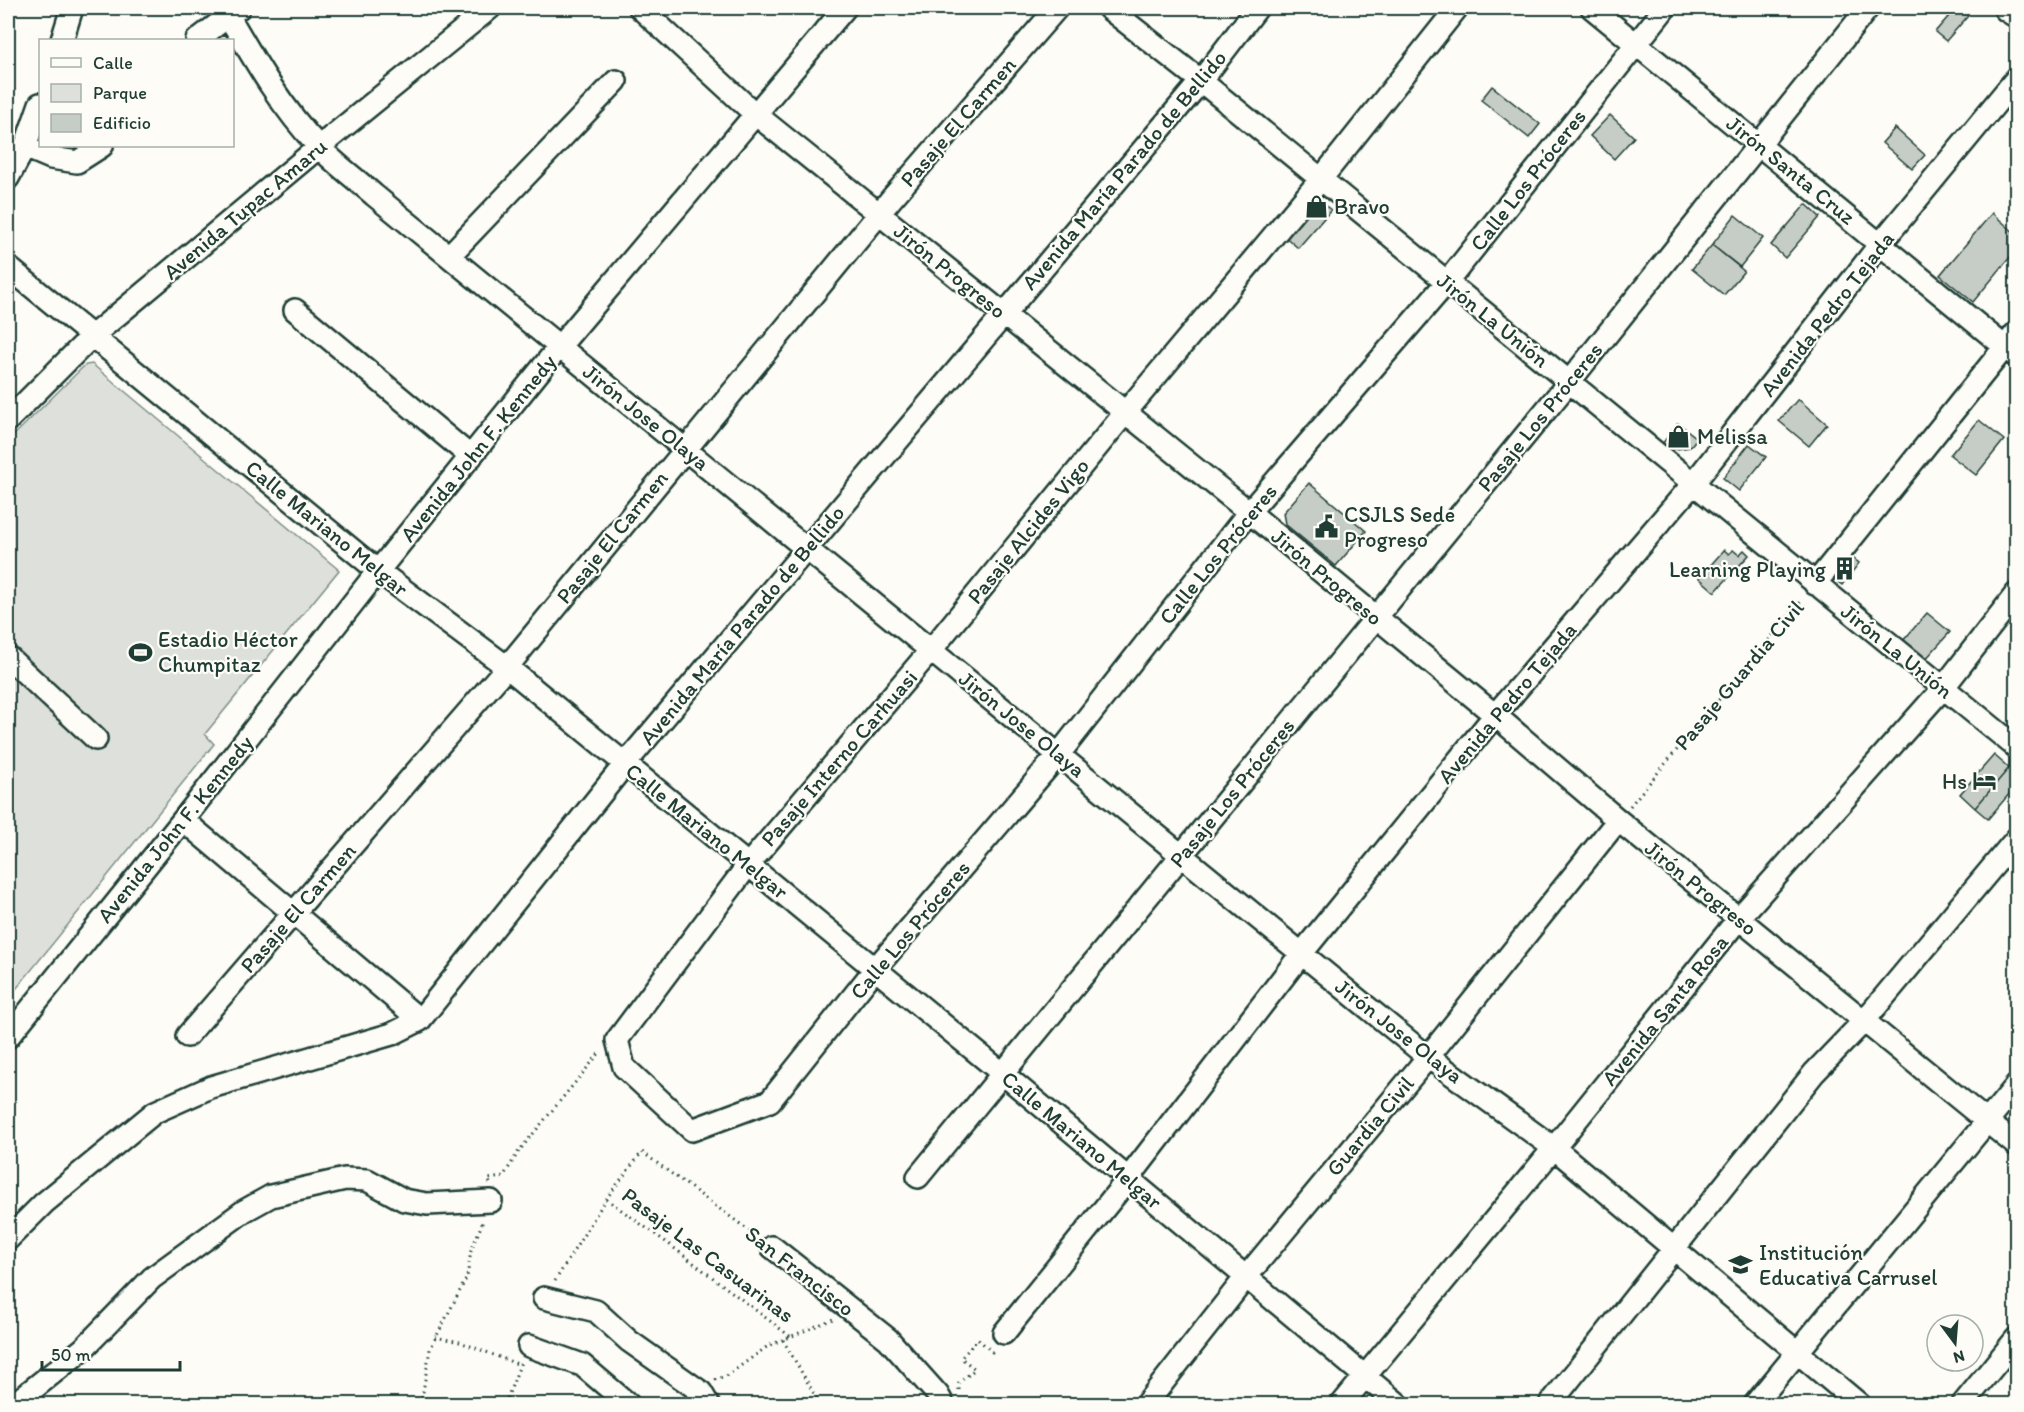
<svg xmlns="http://www.w3.org/2000/svg" width="2024" height="1412" viewBox="0 0 2024 1412" font-family="Itim,sans-serif">
	<style>
		.green { fill: #dde0db; stroke: #7e8e88; stroke-width: 1.5 }
		.building { fill: #c6cdc7; stroke: #1f3d34; stroke-width: 1.5 }
		.lines { fill: none; stroke-linecap: round; stroke-linejoin: round }
		.minor-casing { stroke: #1f3d34; stroke-width: 26 }
		.major-casing { stroke: #1f3d34; stroke-width: 32 }
		.path { stroke: #1f3d34; stroke-width: 3; stroke-dasharray: 1.5 4.5; stroke-linecap: butt }
		.minor { stroke: #fdfcf7; stroke-width: 21 }
		.major { stroke: #fdfcf7; stroke-width: 27 }
		.labels { text-anchor: middle; dominant-baseline: central; stroke-width: 4.5; stroke-linejoin: round; paint-order: stroke }
		.street-label { font-size: 22px; fill: #1f3d34; stroke: #fdfcf7 }
		.poi-label { font-size: 22px; fill: #1f3d34; stroke: #fdfcf7; text-anchor: start }
	</style>
	<rect width="100%" height="100%" fill="#fdfcf7"/>
	<filter id="ink" filterUnits="userSpaceOnUse"><feTurbulence type="fractalNoise" baseFrequency=".0167" numOctaves="2"/><feDisplacementMap in="SourceGraphic" scale="12" xChannelSelector="R" yChannelSelector="G"/><feConvolveMatrix kernelMatrix="1 2 1 2 8 2 1 2 1" color-interpolation-filters="sRGB"/></filter>
	<g filter="url(#ink)">
		<!-- green -->
		<path class="green" d="M92,364L339,570L205,734L214,744L8,999V441L82,368L86,365Z"/>
		<!-- building -->
		<path class="building" d="M1956,8L1968,16L1946,41L1935,32Z
			M1492,86L1540,124L1529,138L1481,100Z
			M1610,115L1634,137L1614,159L1590,136Z
			M1895,128L1925,155L1912,169L1882,143Z
			M1314,197L1331,210L1298,248L1282,234Z
			M1806,204L1820,217L1785,258L1771,245Z
			M1992,213L2016,234V250L1973,302L1940,275Z
			M1735,215L1763,238L1740,267L1712,245Z
			M1712,245L1744,271L1724,295L1692,269Z
			M1798,399L1827,424L1809,446L1779,421Z
			M1979,420L2004,440L1976,475L1950,455Z
			M1678,423L1697,438L1690,447L1670,450L1662,444Z
			M1749,444L1766,457L1739,491L1723,478Z
			M1309,483L1366,531L1336,566L1285,524L1283,513Z
			M1724,550L1729,554L1733,550L1739,555L1744,550L1749,555L1715,592L1699,578Z
			M1846,553L1859,563L1842,585L1829,575Z
			M1927,613L1950,632L1924,661L1902,642Z
			M1994,755L2009,768L1975,808L1960,794Z
			M2009,768L2016,774V786L1988,819L1975,808Z"/>
		<g class="lines">
			<defs>
				<path id="minor" d="M224,8C252,56 279,105 318,146C335,164 356,179 374,195L1428,1057L1554,1148L1859,1404
					M640,8L754,113L1249,512L1495,715L1618,820L2016,1145
					M1108,8L1201,81L2016,747
					M1457,8L1321,179L1125,413L931,650L748,865L617,1040L624,1067L692,1130L770,1101L875,969L1059,754L1249,512L1447,282L1665,8
					M1592,8L2016,356
					M62,40L72,8
					M197,40L239,8
					M25,147L51,158L77,162L102,146
					M8,178L25,147L40,104
					M449,256L616,81
					M8,267L378,571L507,667L1002,1073L1398,1404
					M295,310L471,457
					M8,420L91,337L319,147L490,8
					M1815,584L2016,333
					M8,657L96,739
					M183,820L420,1020
					M187,1036L507,667L892,198L1057,8
					M8,1037L183,820L378,571L559,347L845,8
					M918,1177L1569,382L1868,8
					M8,1239L44,1203L155,1112L211,1087L392,1034L420,1020L625,764L1201,81L1257,8
					M772,1247L888,1339L938,1395L943,1404
					M544,1298L596,1311L629,1341L701,1392L708,1404
					M1004,1333L1128,1179L1302,953L1495,715L1693,484L1881,243L2016,79
					M529,1346L582,1365L628,1404
					M14,1404L83,1349L152,1278L244,1211L271,1196L345,1179L367,1180L404,1200L427,1204L491,1201
					M1146,1404L1246,1277L1428,1057L1618,820
					M1342,1404L1554,1148L1739,918L1943,688L2016,594
					M1550,1404L1814,1073L1864,1021L2016,839
					M1755,1404L2016,1086
					M1963,1404L2016,1339"/>
				<path id="major" d="M2008,8L2016,13"/>
			</defs>
			<!-- minor casing -->
			<use href="#minor" class="minor-casing"/>
			<!-- major casing -->
			<use href="#major" class="major-casing"/>
			<!-- path -->
			<path class="path" d="M1630,806L1803,599
				M490,1183L488,1179L503,1177L519,1151L601,1051
				M606,1199L670,1245L791,1337
				M555,1281L606,1199L642,1152L758,1237
				M435,1337L460,1342L520,1365
				M783,1340L820,1404
				M715,1380L728,1375L768,1346L833,1319
				M959,1390V1383L975,1369L961,1358L978,1339L992,1352L994,1350
				M421,1404L430,1349L467,1277L471,1251L483,1221
				M505,1404L521,1362
				M908,1404L912,1401L911,1394"/>
			<!-- minor -->
			<use href="#minor" class="minor"/>
			<!-- major -->
			<use href="#major" class="major"/>
		</g>
	</g>
	<!-- icons -->
	<defs>
		<symbol id="shop-bare" viewBox="-9 -9 18 18"><path d="M-5-2.5h2.3a2.7 3.5 0 0 1 5.4 0H5L5.5 6h-11ZM-1.5-2.5h3a1.5 2.3 0 0 0-3 0Z" fill="#1f3d34" stroke="#fdfcf7" stroke-width="2.5" paint-order="stroke"/></symbol>
		<symbol id="civic-bare" viewBox="-9 -9 18 18"><path d="M-.6-6.5H3V-4.5H.6V-3L4-1V1h2V6H-6V1h2V-1L-.6-3ZM-1.2 2.5V6h2.4V2.5Z" fill="#1f3d34" stroke="#fdfcf7" stroke-width="2.5" paint-order="stroke"/></symbol>
		<symbol id="building-bare" viewBox="-9 -9 18 18"><path d="M-4-6H4V6H1V3H-1V6H-4ZM-2.5-4.3h1.7v1.8h-1.7ZM.8-4.3h1.7v1.8H.8ZM-2.5-1h1.7V.8h-1.7ZM.8-1h1.7V.8H.8Z" fill="#1f3d34" stroke="#fdfcf7" stroke-width="2.5" paint-order="stroke"/></symbol>
		<symbol id="stadium-bare" viewBox="-9 -9 18 18"><path d="M0-5a6.5 5 0 1 0 0 10a6.5 5 0 1 0 0-10ZM-3.5-1.8h7v3.6h-7Z" fill="#1f3d34" stroke="#fdfcf7" stroke-width="2.5" paint-order="stroke"/></symbol>
		<symbol id="hotel-bare" viewBox="-9 -9 18 18"><path d="M-6-4.5h1.5V1H6V5H4.5V3h-9V5H-6ZM-4 0a1.8 1.8 0 1 1 3.6 0ZM.5 0V-2.5h3Q6-2.5 6 0Z" fill="#1f3d34" stroke="#fdfcf7" stroke-width="2.5" paint-order="stroke"/></symbol>
		<symbol id="school-bare" viewBox="-9 -9 18 18"><path d="M0-5L7-2L0 1L-7-2ZM-4 1L0 2.5L4 1V4Q0 6-4 4Z" fill="#1f3d34" stroke="#fdfcf7" stroke-width="2.5" paint-order="stroke"/></symbol>
	</defs>
	<g fill-rule="evenodd">
		<use href="#shop-bare" x="1300" y="190" width="33" height="33"/>
		<use href="#shop-bare" x="1662" y="420" width="33" height="33"/>
		<use href="#civic-bare" x="1310" y="510" width="33" height="33"/>
		<use href="#building-bare" x="1828" y="552" width="33" height="33"/>
		<use href="#stadium-bare" x="124" y="636" width="33" height="33"/>
		<use href="#hotel-bare" x="1968" y="764" width="33" height="33"/>
		<use href="#school-bare" x="1724" y="1248" width="33" height="33"/>
	</g>
	<g class="labels">
		<!-- street labels -->
		<g class="street-label">
			<text transform="translate(958 122) rotate(-49)">Pasaje El Carmen</text>
			<text transform="translate(1124 170) rotate(-50)">Avenida María Parado de Bellido</text>
			<text transform="translate(1791 170) rotate(39)">Jirón Santa Cruz</text>
			<text transform="translate(1528 180) rotate(-52)">Calle Los Próceres</text>
			<text transform="translate(245 209) rotate(-40)">Avenida Tupac Amaru</text>
			<text transform="translate(950 271) rotate(39)">Jirón Progreso</text>
			<text transform="translate(1827 314) rotate(-52)">Avenida Pedro Tejada</text>
			<text transform="translate(1493 320) rotate(39)">Jirón La Unión</text>
			<text transform="translate(646 417) rotate(39)">Jirón Jose Olaya</text>
			<text transform="translate(1540 417) rotate(-51)">Pasaje Los Próceres</text>
			<text transform="translate(478 448) rotate(-51)">Avenida John F. Kennedy</text>
			<text transform="translate(327 528) rotate(39)">Calle Mariano Melgar</text>
			<text transform="translate(1028 531) rotate(-51)">Pasaje Alcides Vigo</text>
			<text transform="translate(612 537) rotate(-51)">Pasaje El Carmen</text>
			<text transform="translate(1218 554) rotate(-51)">Calle Los Próceres</text>
			<text transform="translate(1327 577) rotate(40)">Jirón Progreso</text>
			<text transform="translate(742 625) rotate(-50)">Avenida María Parado de Bellido</text>
			<text transform="translate(1897 651) rotate(39)">Jirón La Unión</text>
			<text transform="translate(1739 675) rotate(-50)">Pasaje Guardia Civil</text>
			<text transform="translate(1507 703) rotate(-50)">Avenida Pedro Tejada</text>
			<text transform="translate(1022 724) rotate(39)">Jirón Jose Olaya</text>
			<text transform="translate(839 758) rotate(-49)">Pasaje Interno Carhuasi</text>
			<text transform="translate(1232 793) rotate(-51)">Pasaje Los Próceres</text>
			<text transform="translate(175 829) rotate(-51)">Avenida John F. Kennedy</text>
			<text transform="translate(707 831) rotate(39)">Calle Mariano Melgar</text>
			<text transform="translate(1701 888) rotate(39)">Jirón Progreso</text>
			<text transform="translate(298 908) rotate(-49)">Pasaje El Carmen</text>
			<text transform="translate(910 930) rotate(-50)">Calle Los Próceres</text>
			<text transform="translate(1665 1010) rotate(-51)">Avenida Santa Rosa</text>
			<text transform="translate(1399 1031) rotate(38)">Jirón Jose Olaya</text>
			<text transform="translate(1370 1126) rotate(-50)">Guardia Civil</text>
			<text transform="translate(1082 1140) rotate(40)">Calle Mariano Melgar</text>
			<text transform="translate(708 1255) rotate(37)">Pasaje Las Casuarinas</text>
			<text transform="translate(800 1271) rotate(38)">San Francisco</text>
		</g>
		<!-- poi labels -->
		<g class="poi-label">
			<text x="1334" y="206">Bravo</text>
			<text x="1697" y="436">Melissa</text>
			<text x="1344" y="514">CSJLS Sede<tspan x="1344" dy="25">Progreso</tspan></text>
			<text x="1826" y="569" text-anchor="end">Learning Playing</text>
			<text x="158" y="639">Estadio Héctor<tspan x="158" dy="25">Chumpitaz</tspan></text>
			<text x="1967" y="781" text-anchor="end">Hs</text>
			<text x="1759" y="1252">Institución<tspan x="1759" dy="25">Educativa Carrusel</tspan></text>
		</g>
	</g>
	<!-- margin -->
	<rect width="2024" height="1412" fill="none" stroke="#fdfcf7" stroke-width="30"/>
	<rect x="15" y="15" width="1994" height="1382" fill="none" stroke="#1f3d34" stroke-width="2" filter="url(#ink)"/>
	<!-- legend -->
	<rect x="39" y="39" width="195" height="108" fill="#fdfcf7" stroke="#a4b0a9" stroke-width="1.5"/>
	<rect x="51" y="58" width="30" height="9" fill="#fdfcf7" stroke="#a4b0a9" stroke-width="1.5"/>
	<text x="93" y="69" font-size="18" fill="#1f3d34">Calle</text>
	<rect x="51" y="84" width="30" height="18" fill="#dde0db" stroke="#a4b0a9" stroke-width="1.5"/>
	<text x="93" y="99" font-size="18" fill="#1f3d34">Parque</text>
	<rect x="51" y="114" width="30" height="18" fill="#c6cdc7" stroke="#a4b0a9" stroke-width="1.5"/>
	<text x="93" y="129" font-size="18" fill="#1f3d34">Edificio</text>
	<!-- north arrow -->
	<g transform="translate(1955 1343) rotate(164)"><circle r="28" fill="#fdfcf7" stroke="#a4b0a9" stroke-width="1.5"/>
	<path d="M0-4.5L10 22L0 15L-10 22Z" fill="#1f3d34"/>
	<text y="-9" font-size="16" font-weight="bold" text-anchor="middle" fill="#1f3d34">N</text>
	</g>
	<!-- scale -->
	<path d="M42 1361v9h138v-9" fill="none" stroke="#1f3d34" stroke-width="3"/>
	<text x="51" y="1361" font-size="18" fill="#1f3d34" stroke="#fdfcf7" stroke-width="4.5" paint-order="stroke">50 m</text>
</svg>
